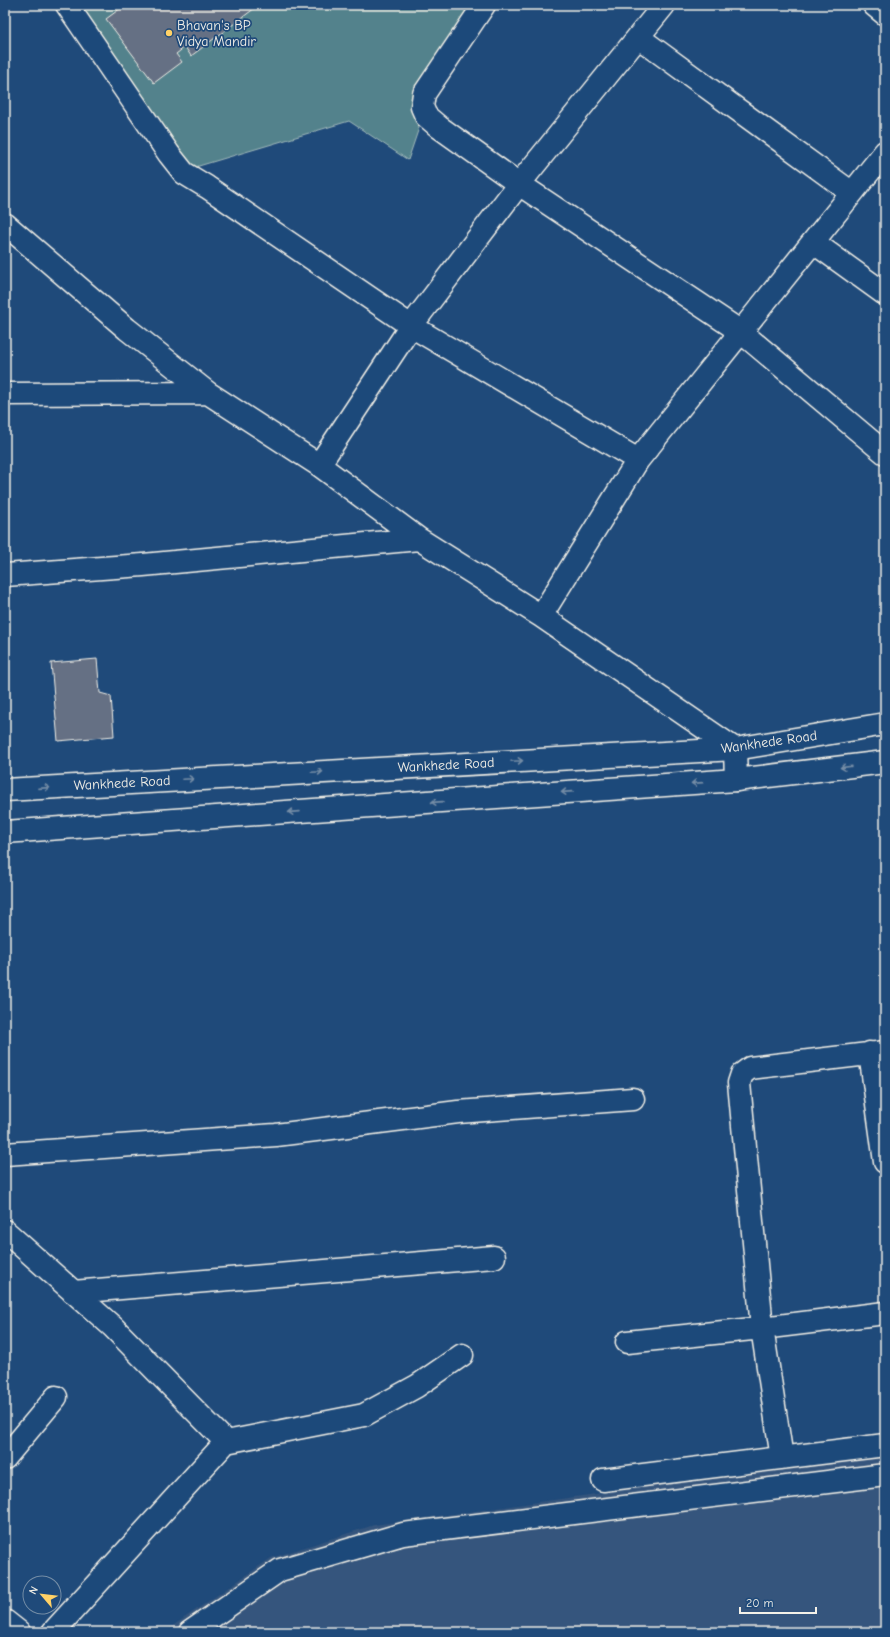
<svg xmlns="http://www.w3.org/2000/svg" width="890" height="1637" viewBox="0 0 890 1637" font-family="'Comic Neue',sans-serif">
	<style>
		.built { fill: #34557d }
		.green { fill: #52828c; stroke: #a3baba }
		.building { fill: #657084; stroke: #f4f1e8 }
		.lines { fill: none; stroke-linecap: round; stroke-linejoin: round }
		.minor-casing { stroke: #f4f1e8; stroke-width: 25 }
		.major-casing { stroke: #f4f1e8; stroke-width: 25 }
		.minor { stroke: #1f4a7a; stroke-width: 22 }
		.major { stroke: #1f4a7a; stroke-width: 22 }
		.oneway { stroke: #748da6 }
		.poi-dot { fill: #ffd166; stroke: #1f4a7a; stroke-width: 1.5 }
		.labels { text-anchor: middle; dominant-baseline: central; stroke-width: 3.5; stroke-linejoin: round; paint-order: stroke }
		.poi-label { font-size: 14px; fill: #f4f1e8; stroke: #1f4a7a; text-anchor: start }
		.street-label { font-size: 14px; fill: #f4f1e8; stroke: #1f4a7a }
	</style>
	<rect width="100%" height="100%" fill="#1f4a7a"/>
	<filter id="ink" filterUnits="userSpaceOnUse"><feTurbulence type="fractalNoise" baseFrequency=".025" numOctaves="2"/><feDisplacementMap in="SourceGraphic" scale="8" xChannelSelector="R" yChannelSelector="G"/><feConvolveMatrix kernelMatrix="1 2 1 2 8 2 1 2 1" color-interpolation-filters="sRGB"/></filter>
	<g filter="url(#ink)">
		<!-- built -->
		<path class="built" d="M885,1454V1632H164L271,1558L374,1525Z"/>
		<!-- green -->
		<path class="green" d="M68,5H485L441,63L408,160L349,121L192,168Z"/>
		<!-- building -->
		<path class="building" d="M125,5H259L191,56L185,47L176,54L182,62L154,83L106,19Z
			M97,659L100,693L111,696L114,736L58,741L51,663Z"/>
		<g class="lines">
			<defs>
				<path id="minor" d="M484,5L424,94L422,107L426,116L439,127L519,184L741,332L885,453
					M874,5L885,14
					M638,37L852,193
					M5,224L127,329L208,393
					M813,242L885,294
					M5,394L208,393L319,465
					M638,460L885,152
					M419,539L541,616L638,460L411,326L519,184L664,5
					M5,575L143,565L419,539L319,465L411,326L207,187L184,173L169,154L67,5
					M541,616L735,749L736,780
					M870,1053L885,1162
					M5,1154L276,1135L458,1112L633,1099
					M5,1231L113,1327L226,1442
					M73,1292L494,1257
					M627,1342L762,1328L885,1313
					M5,1458L56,1397
					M782,1458L762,1328L739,1083L742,1074L750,1068L885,1052
					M603,1480L885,1445
					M5,1621L19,1632
					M53,1632L226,1442L364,1415L417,1386L462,1355
					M190,1632L280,1570L403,1534L885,1475"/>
				<path id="major" d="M5,790L735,749L885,724
					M5,832L736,780L885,762"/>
			</defs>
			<!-- minor casing -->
			<use href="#minor" class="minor-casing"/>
			<!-- major casing -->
			<use href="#major" class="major-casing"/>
			<!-- minor -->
			<use href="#minor" class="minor"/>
			<!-- major -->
			<use href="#major" class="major"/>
		</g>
		<!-- one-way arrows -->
		<defs><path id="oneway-shaft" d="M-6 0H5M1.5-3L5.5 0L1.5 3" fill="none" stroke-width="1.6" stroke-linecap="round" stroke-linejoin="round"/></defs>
		<g class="oneway">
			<use href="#oneway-shaft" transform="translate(517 761) rotate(-3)"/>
			<use href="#oneway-shaft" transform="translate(846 767) rotate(173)"/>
			<use href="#oneway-shaft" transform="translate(317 772) rotate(-3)"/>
			<use href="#oneway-shaft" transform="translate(188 779) rotate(-3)"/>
			<use href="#oneway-shaft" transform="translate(697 783) rotate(176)"/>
			<use href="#oneway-shaft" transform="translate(44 788) rotate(-4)"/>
			<use href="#oneway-shaft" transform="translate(567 792) rotate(176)"/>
			<use href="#oneway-shaft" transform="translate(437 802) rotate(176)"/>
			<use href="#oneway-shaft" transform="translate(294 812) rotate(176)"/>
		</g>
	</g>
	<!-- markers -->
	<circle class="poi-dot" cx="169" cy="33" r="4"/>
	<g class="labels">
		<!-- poi labels -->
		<g class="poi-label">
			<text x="177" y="25">Bhavan's BP<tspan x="177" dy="16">Vidya Mandir</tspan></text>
		</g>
		<!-- street labels -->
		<g class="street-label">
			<text transform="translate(769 742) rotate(-8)">Wankhede Road</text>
			<text transform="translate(446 765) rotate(-3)">Wankhede Road</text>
			<text transform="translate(122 783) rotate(-3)">Wankhede Road</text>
		</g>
	</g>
	<!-- margin -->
	<rect width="890" height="1637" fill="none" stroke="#1f4a7a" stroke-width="20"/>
	<rect x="10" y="10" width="870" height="1617" fill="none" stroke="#f4f1e8" stroke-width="1.5" filter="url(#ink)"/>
	<!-- north arrow -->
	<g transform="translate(42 1595) rotate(298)"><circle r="19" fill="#1f4a7a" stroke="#748da6"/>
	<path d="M0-3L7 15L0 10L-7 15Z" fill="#ffd166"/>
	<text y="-6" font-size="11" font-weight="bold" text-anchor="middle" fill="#f4f1e8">N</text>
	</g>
	<!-- scale -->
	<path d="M740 1607v6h76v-6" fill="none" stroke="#f4f1e8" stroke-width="2"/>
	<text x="746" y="1607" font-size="12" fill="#f4f1e8" stroke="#1f4a7a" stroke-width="3" paint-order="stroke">20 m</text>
</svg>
